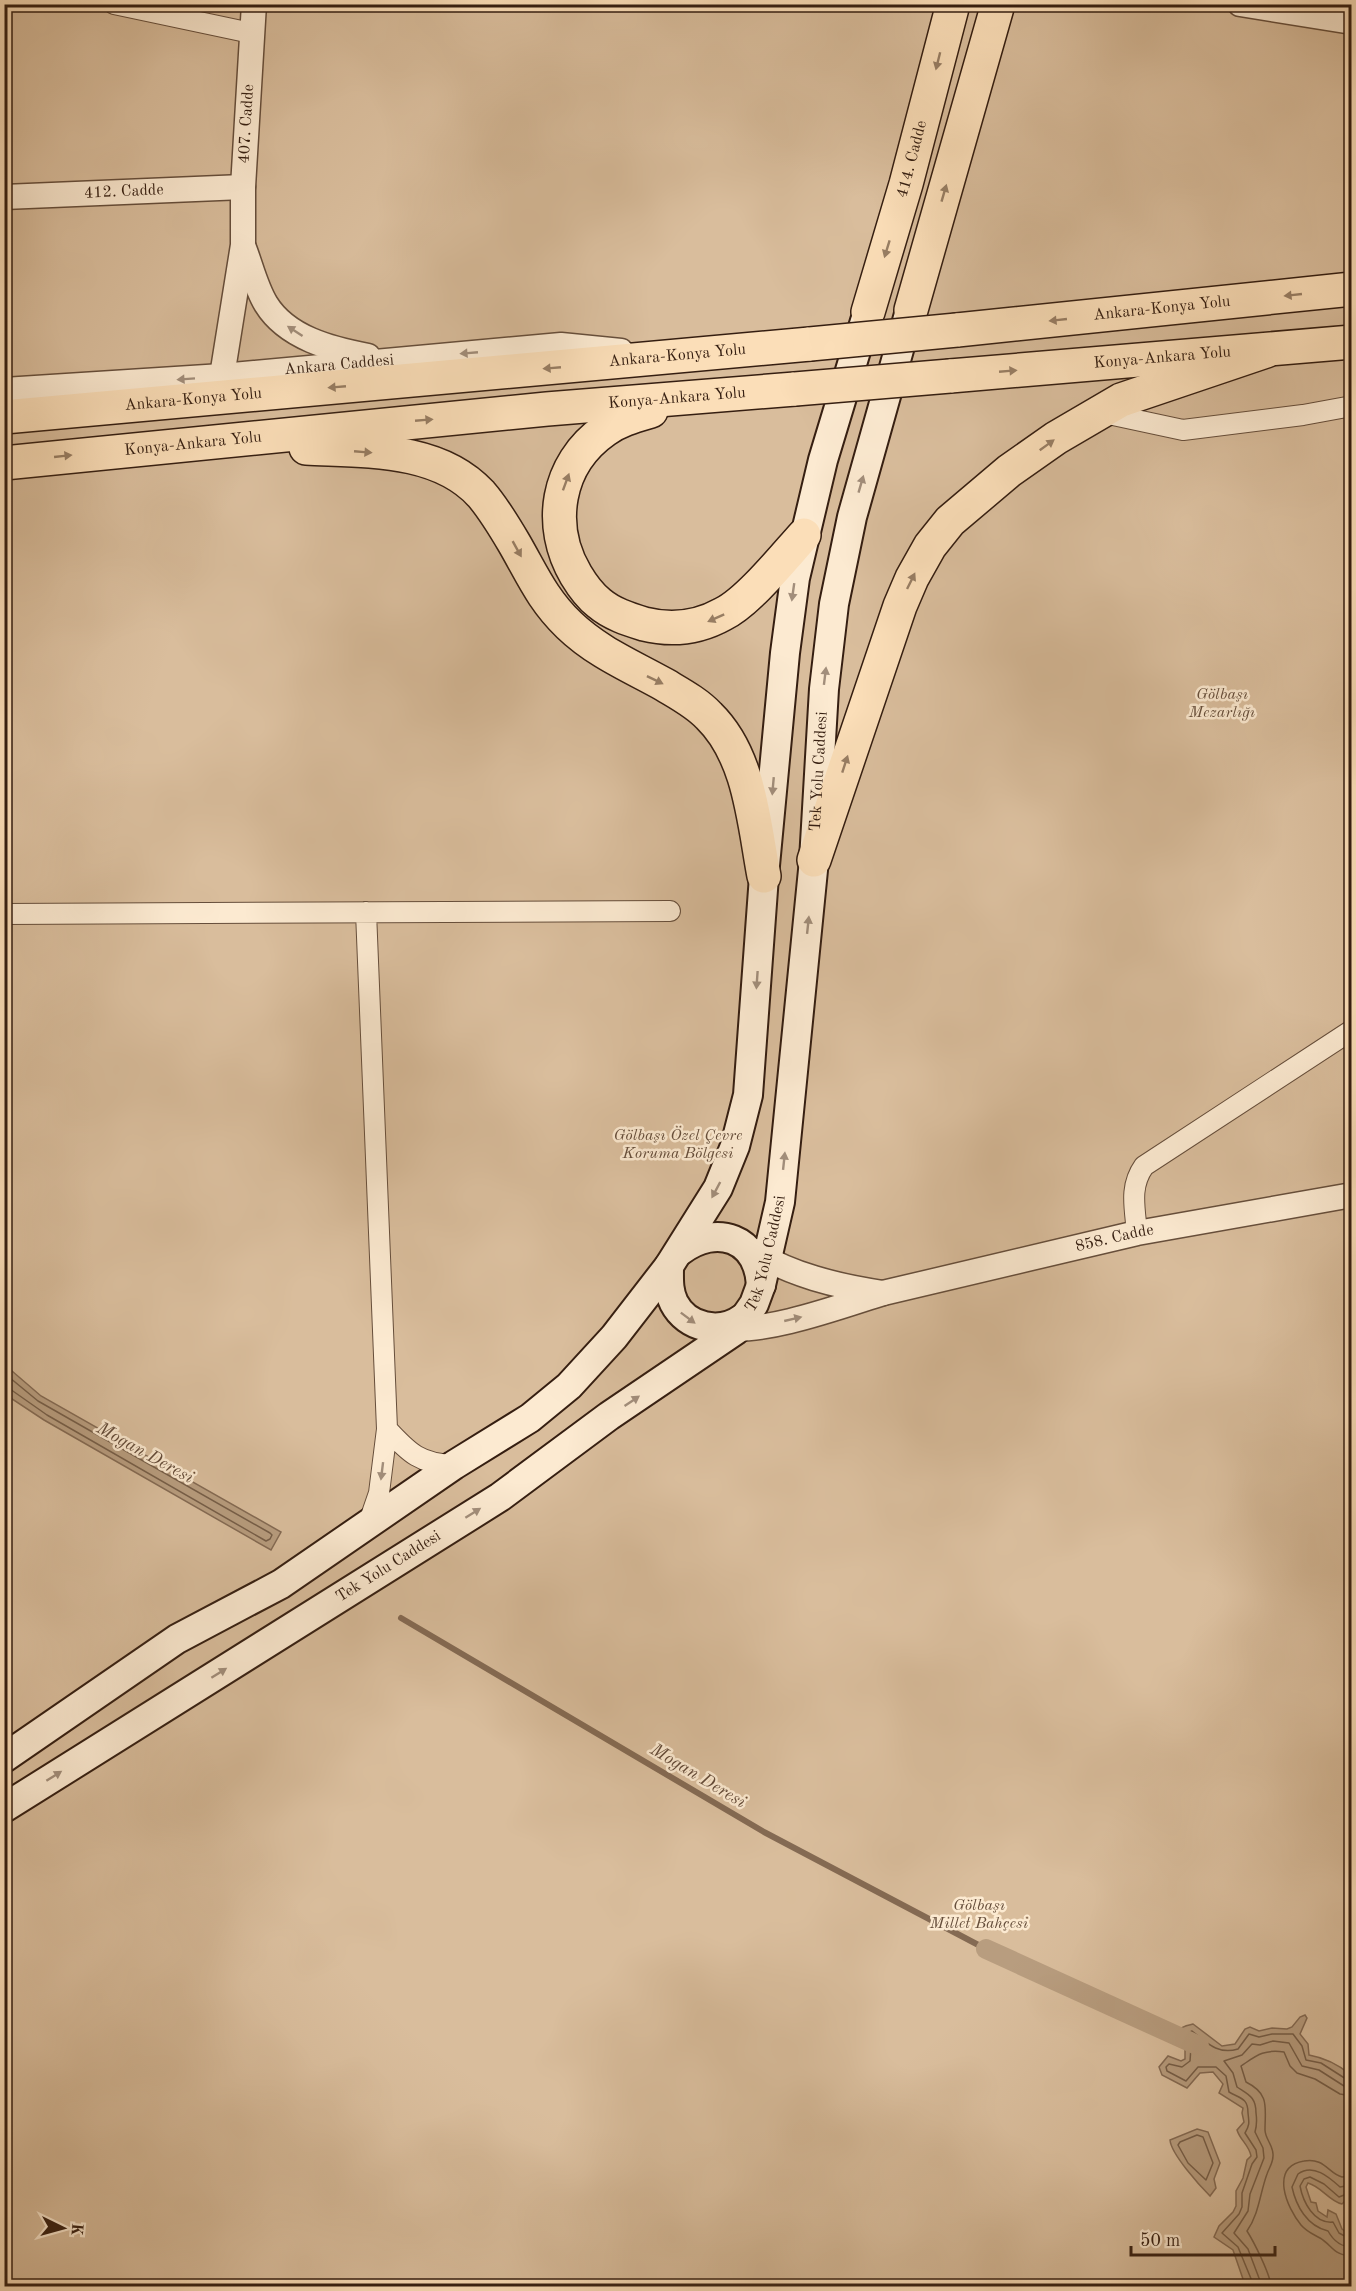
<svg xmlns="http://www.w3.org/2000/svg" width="1356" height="2291" viewBox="0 0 1356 2291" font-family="'Old Standard TT',serif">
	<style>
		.green { fill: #d9bd9c; stroke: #876e56; stroke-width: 1.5 }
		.water { fill: #b89d7f; stroke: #846a53; stroke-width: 1.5 }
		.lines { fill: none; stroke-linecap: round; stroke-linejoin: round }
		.shore { stroke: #765e48; stroke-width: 1.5 }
		.stream { stroke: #846a53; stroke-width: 6 }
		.canal { stroke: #b89d7f; stroke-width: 20 }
		.minor-casing { stroke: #664e3b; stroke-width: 22 }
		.tertiary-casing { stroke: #664e3b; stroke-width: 27 }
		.secondary-casing { stroke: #351e11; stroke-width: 32 }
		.trunk-casing { stroke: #351e11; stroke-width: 36 }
		.minor { stroke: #fcead1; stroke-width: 20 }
		.tertiary { stroke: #fcead1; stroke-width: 24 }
		.secondary { stroke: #fcead1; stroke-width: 28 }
		.trunk { stroke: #fbdeb8; stroke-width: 33 }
		.trunk-bridge-casing { stroke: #351e11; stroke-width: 36; stroke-linecap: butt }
		.trunk-bridge { stroke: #fbdeb8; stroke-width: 33 }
		.oneway { fill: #987e64 }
		.oneway2 { fill: #a28e7b }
		.labels { text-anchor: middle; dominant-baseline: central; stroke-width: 5; stroke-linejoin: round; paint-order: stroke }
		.street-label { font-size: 16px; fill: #351e11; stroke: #fcead1 }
		.park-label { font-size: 16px; font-style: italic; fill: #664e3b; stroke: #fcead1 }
		.water-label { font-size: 18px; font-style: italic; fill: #634a38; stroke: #fcead1 }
	</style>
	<rect width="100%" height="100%" fill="#fbdeb8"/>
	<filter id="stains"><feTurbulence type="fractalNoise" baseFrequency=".00333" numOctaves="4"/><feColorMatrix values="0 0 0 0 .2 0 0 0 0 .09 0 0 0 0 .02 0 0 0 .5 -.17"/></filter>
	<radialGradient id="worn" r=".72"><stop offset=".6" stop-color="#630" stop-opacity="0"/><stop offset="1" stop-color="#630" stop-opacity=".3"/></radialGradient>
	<!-- green -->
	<path class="green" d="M5,5H1351V2286H5Z"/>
	<!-- water -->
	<path class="water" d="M5,1365L41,1396L281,1532L271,1550L44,1420L9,1397L5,1392Z
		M1305,2015L1307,2018L1300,2034L1308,2044L1309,2055C1326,2058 1339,2065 1351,2075V2195L1342,2204C1329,2201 1322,2187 1308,2183L1306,2187L1311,2202L1316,2203L1318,2211L1327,2217L1328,2210L1336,2214L1342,2229L1351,2235V2286H1249L1243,2279L1233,2250L1214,2237L1219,2226L1233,2212L1236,2206V2191L1243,2178L1247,2160L1251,2156C1249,2145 1240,2140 1237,2130L1244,2122L1242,2113L1243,2108L1219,2093L1223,2084L1213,2072L1200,2073L1187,2088L1162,2075L1159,2067L1168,2056L1181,2061L1185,2059V2049L1174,2041L1173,2037C1178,2028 1184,2026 1193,2024L1222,2046L1235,2044L1245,2029L1250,2027L1259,2031L1272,2028L1287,2029L1292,2027L1300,2017Z
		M1197,2129L1208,2132L1220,2163L1214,2179L1216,2188L1210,2196C1200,2186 1171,2154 1170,2140Z"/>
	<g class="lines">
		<!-- shore -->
		<path class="shore" d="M4,1373L38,1401L270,1533L272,1535L270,1539L266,1541L47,1415L10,1389L4,1388
			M1197,2135L1203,2137L1213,2163L1206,2180L1188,2163L1178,2145L1180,2142Z
			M1352,2176C1348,2176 1345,2177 1342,2177C1329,2174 1324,2157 1304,2161C1269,2167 1287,2208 1301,2225C1307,2232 1313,2234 1320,2238C1332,2245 1334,2256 1352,2256
			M1352,2185L1340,2187C1329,2177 1313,2163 1298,2174L1292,2187C1296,2206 1307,2226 1328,2231C1333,2240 1341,2247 1352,2247
			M1352,2192L1339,2197L1324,2184L1310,2177L1304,2179L1300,2186C1303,2202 1314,2224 1333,2222L1339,2233L1352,2240
			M1254,2286L1238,2247L1222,2233L1239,2214L1242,2207V2193L1252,2164L1257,2157L1256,2150L1245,2133C1250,2125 1249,2122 1248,2113C1248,2098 1241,2099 1229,2092L1226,2076L1216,2067H1198L1186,2081L1167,2071L1166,2067L1169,2064L1182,2067L1190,2061L1191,2047L1181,2039V2036L1192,2031C1207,2043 1218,2055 1238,2049L1249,2034L1259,2037L1272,2034H1293L1302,2046L1306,2060L1321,2063L1346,2079L1352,2080
			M1262,2286L1248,2249L1234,2233L1248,2211L1250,2194L1264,2158L1263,2148L1255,2132C1257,2125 1257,2120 1256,2113C1256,2097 1249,2095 1237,2087L1233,2073L1224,2061L1242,2055L1252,2044L1260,2045L1273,2041L1289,2043L1302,2066L1319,2070L1344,2086L1352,2087
			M1271,2286C1270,2274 1254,2242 1247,2231C1259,2214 1260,2193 1267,2174C1269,2168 1273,2163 1273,2156C1274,2146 1265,2139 1265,2130C1265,2107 1270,2094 1246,2082L1241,2066C1256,2056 1263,2049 1284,2052L1290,2066L1297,2073L1315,2079L1340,2094L1352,2096"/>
		<!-- stream -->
		<path class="stream" d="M401,1618L764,1832L986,1949"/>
		<!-- canal -->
		<path class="canal" d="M986,1949L1199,2046"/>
		<defs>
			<path id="minor" d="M114,4L251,33
				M1099,412L1183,430L1303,415L1352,406
				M366,912L387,1429
				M4,914L670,911
				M1137,1233C1135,1208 1129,1187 1144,1166L1352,1030
				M368,1525L379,1493L387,1429C409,1453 420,1464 454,1465"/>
			<g id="tertiary">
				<path d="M1240,4L1352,22"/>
				<path id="s1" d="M4,197L243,187"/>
				<path d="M244,248C251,266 256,288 266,304C287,338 331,349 368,356"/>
				<path id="s2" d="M222,376L243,245V187L254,4"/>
				<path id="s3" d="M4,390L222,376L561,345L621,351"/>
				<path id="s4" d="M883,1293L1137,1233L1352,1195"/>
				<path d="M723,1328C766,1334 841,1306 883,1293C836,1286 791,1275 751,1250"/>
			</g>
			<g id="secondary">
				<path d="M680,1251C717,1223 758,1238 761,1285"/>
				<path d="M669,1266C669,1279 668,1291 674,1303C687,1328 720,1335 743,1318"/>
				<path d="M4,1758L177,1639L281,1584L454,1465L530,1418L569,1386L614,1337L669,1266L718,1188L735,1146L748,1095L764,876L785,653L795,578L823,460L865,321"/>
				<path id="s5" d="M4,1808L500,1497L609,1416L736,1330L754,1304L761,1285L780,1202L814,860L824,689L834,604L852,517L909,314"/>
			</g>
			<g id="trunk">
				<path d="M911,310L998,4"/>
				<path id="s6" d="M868,312L906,184L953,4"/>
				<path id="s7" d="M957,330L1352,289"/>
				<path id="s8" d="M950,376L1352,342"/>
				<path d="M651,411C634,416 619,420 605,430C556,464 547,526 576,575C582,585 590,596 599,603C612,614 628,619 644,624C672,631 698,628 723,614C748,602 784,557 804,535"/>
				<path id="s9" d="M4,417L810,344"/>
				<path d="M306,448C364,451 438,447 481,494C494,509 504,526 514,543C532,574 542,599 569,625C597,652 631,666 665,685C680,694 697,703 709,716C750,756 754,823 764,876"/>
				<path id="s10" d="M4,463L547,409L795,389"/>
				<path d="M814,860L900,606L912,578L930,546L950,521L1009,471L1056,438L1121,400L1266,351"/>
			</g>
		</defs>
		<!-- minor casing -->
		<use href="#minor" class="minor-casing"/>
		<!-- tertiary casing -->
		<use href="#tertiary" class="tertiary-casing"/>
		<!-- secondary casing -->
		<use href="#secondary" class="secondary-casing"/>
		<!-- trunk casing -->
		<use href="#trunk" class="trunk-casing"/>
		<!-- minor -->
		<use href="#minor" class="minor"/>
		<!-- tertiary -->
		<use href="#tertiary" class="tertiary"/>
		<!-- secondary -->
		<use href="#secondary" class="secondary"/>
		<!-- trunk -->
		<use href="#trunk" class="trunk"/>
		<defs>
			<path id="trunk-bridge" d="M810,344L957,330
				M795,389L950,376"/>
		</defs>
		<!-- trunk-bridge casing -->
		<use href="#trunk-bridge" class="trunk-bridge-casing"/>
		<!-- trunk-bridge -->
		<use href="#trunk-bridge" class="trunk-bridge"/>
	</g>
	<!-- one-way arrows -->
	<defs><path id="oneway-solid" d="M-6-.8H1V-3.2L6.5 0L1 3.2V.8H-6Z" transform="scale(1.5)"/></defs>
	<g class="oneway">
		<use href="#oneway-solid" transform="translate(938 61) rotate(104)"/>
		<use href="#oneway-solid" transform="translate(944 193) rotate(-74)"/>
		<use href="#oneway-solid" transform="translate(887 249) rotate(107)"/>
		<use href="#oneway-solid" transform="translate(1293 295) rotate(174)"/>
		<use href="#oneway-solid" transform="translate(1058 320) rotate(174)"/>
		<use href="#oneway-solid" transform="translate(552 368) rotate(175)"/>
		<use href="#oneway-solid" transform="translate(1008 371) rotate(-5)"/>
		<use href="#oneway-solid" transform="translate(337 387) rotate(175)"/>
		<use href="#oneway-solid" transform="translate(424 420) rotate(-5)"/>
		<use href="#oneway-solid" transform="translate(1047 445) rotate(-36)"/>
		<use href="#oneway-solid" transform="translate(363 452) rotate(5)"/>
		<use href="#oneway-solid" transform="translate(63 456) rotate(-6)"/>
		<use href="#oneway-solid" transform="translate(566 482) rotate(-70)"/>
		<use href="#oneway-solid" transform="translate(517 549) rotate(61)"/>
		<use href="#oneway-solid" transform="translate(911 581) rotate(-64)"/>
		<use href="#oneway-solid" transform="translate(716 618) rotate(156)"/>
		<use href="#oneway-solid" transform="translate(655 680) rotate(26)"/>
		<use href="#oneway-solid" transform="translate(845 764) rotate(-72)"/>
	</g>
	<g class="oneway2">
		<use href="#oneway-solid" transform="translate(295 331) rotate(-147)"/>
		<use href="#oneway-solid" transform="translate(469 353) rotate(175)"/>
		<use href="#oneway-solid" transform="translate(186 379) rotate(176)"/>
		<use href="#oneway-solid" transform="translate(861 484) rotate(-74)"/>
		<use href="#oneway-solid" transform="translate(793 592) rotate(98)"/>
		<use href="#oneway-solid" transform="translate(825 676) rotate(-83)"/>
		<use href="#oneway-solid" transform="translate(773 786) rotate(95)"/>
		<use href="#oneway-solid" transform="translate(808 925) rotate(-84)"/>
		<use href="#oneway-solid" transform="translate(757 980) rotate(94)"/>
		<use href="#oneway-solid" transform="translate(784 1161) rotate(-84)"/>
		<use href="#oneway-solid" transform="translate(716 1190) rotate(118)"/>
		<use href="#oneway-solid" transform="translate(688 1318) rotate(37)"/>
		<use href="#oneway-solid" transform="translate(793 1319) rotate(-13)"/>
		<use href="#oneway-solid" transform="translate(632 1401) rotate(-34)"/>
		<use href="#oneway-solid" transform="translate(382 1471) rotate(97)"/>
		<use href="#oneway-solid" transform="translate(473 1513) rotate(-32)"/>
		<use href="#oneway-solid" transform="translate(219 1673) rotate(-32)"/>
		<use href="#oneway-solid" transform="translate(54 1776) rotate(-32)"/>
	</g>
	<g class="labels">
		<!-- street labels -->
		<g class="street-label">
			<text stroke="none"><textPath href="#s2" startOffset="254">407. Cadde</textPath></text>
			<text stroke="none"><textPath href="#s6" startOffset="159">414. Cadde</textPath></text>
			<text stroke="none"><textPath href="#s1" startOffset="120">412. Cadde</textPath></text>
			<text stroke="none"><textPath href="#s7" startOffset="206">Ankara-Konya Yolu</textPath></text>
			<text stroke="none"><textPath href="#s9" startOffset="676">Ankara-Konya Yolu</textPath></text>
			<text stroke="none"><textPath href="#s8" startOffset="213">Konya-Ankara Yolu</textPath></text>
			<text stroke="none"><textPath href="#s3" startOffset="336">Ankara Caddesi</textPath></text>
			<text stroke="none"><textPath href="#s10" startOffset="676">Konya-Ankara Yolu</textPath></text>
			<text stroke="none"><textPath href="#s9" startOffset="190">Ankara-Konya Yolu</textPath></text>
			<text stroke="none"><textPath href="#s10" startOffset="190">Konya-Ankara Yolu</textPath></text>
			<text stroke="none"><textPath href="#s5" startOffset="1444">Tek Yolu Caddesi</textPath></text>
			<text stroke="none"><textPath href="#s4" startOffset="238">858. Cadde</textPath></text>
			<text stroke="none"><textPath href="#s5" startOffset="958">Tek Yolu Caddesi</textPath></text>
			<text stroke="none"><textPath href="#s5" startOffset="454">Tek Yolu Caddesi</textPath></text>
		</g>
		<!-- park labels -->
		<g class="park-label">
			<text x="1222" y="695">Gölbaşı<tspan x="1222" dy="18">Mezarlığı</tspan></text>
			<text x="678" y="1136">Gölbaşı Özel Çevre<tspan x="678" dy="18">Koruma Bölgesi</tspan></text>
			<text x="979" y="1906">Gölbaşı<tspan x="979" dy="18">Millet Bahçesi</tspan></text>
		</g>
		<!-- water labels -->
		<g class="water-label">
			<text transform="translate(145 1453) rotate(29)">Mogan Deresi</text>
			<text transform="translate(698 1776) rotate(31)">Mogan Deresi</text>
		</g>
	</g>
	<!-- margin -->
	<rect width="1356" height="2291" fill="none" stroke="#fbdeb8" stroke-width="24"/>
	<rect x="6" y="6" width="1344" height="2279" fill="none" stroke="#351e11" stroke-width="3"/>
	<rect x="12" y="12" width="1332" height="2267" fill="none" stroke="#351e11" stroke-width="1.5"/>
	<!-- north arrow -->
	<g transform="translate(63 2228) rotate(95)" stroke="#fcead1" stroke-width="4.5" paint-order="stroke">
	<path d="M0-4.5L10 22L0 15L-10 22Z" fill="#351e11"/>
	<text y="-9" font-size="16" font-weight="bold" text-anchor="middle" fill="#351e11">K</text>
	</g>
	<!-- scale -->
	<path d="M1131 2246v9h144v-9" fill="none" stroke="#351e11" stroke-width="3"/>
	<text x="1140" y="2246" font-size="18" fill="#351e11" stroke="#fcead1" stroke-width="4.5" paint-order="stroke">50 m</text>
	<rect width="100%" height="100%" filter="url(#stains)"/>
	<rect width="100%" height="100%" fill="url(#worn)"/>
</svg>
